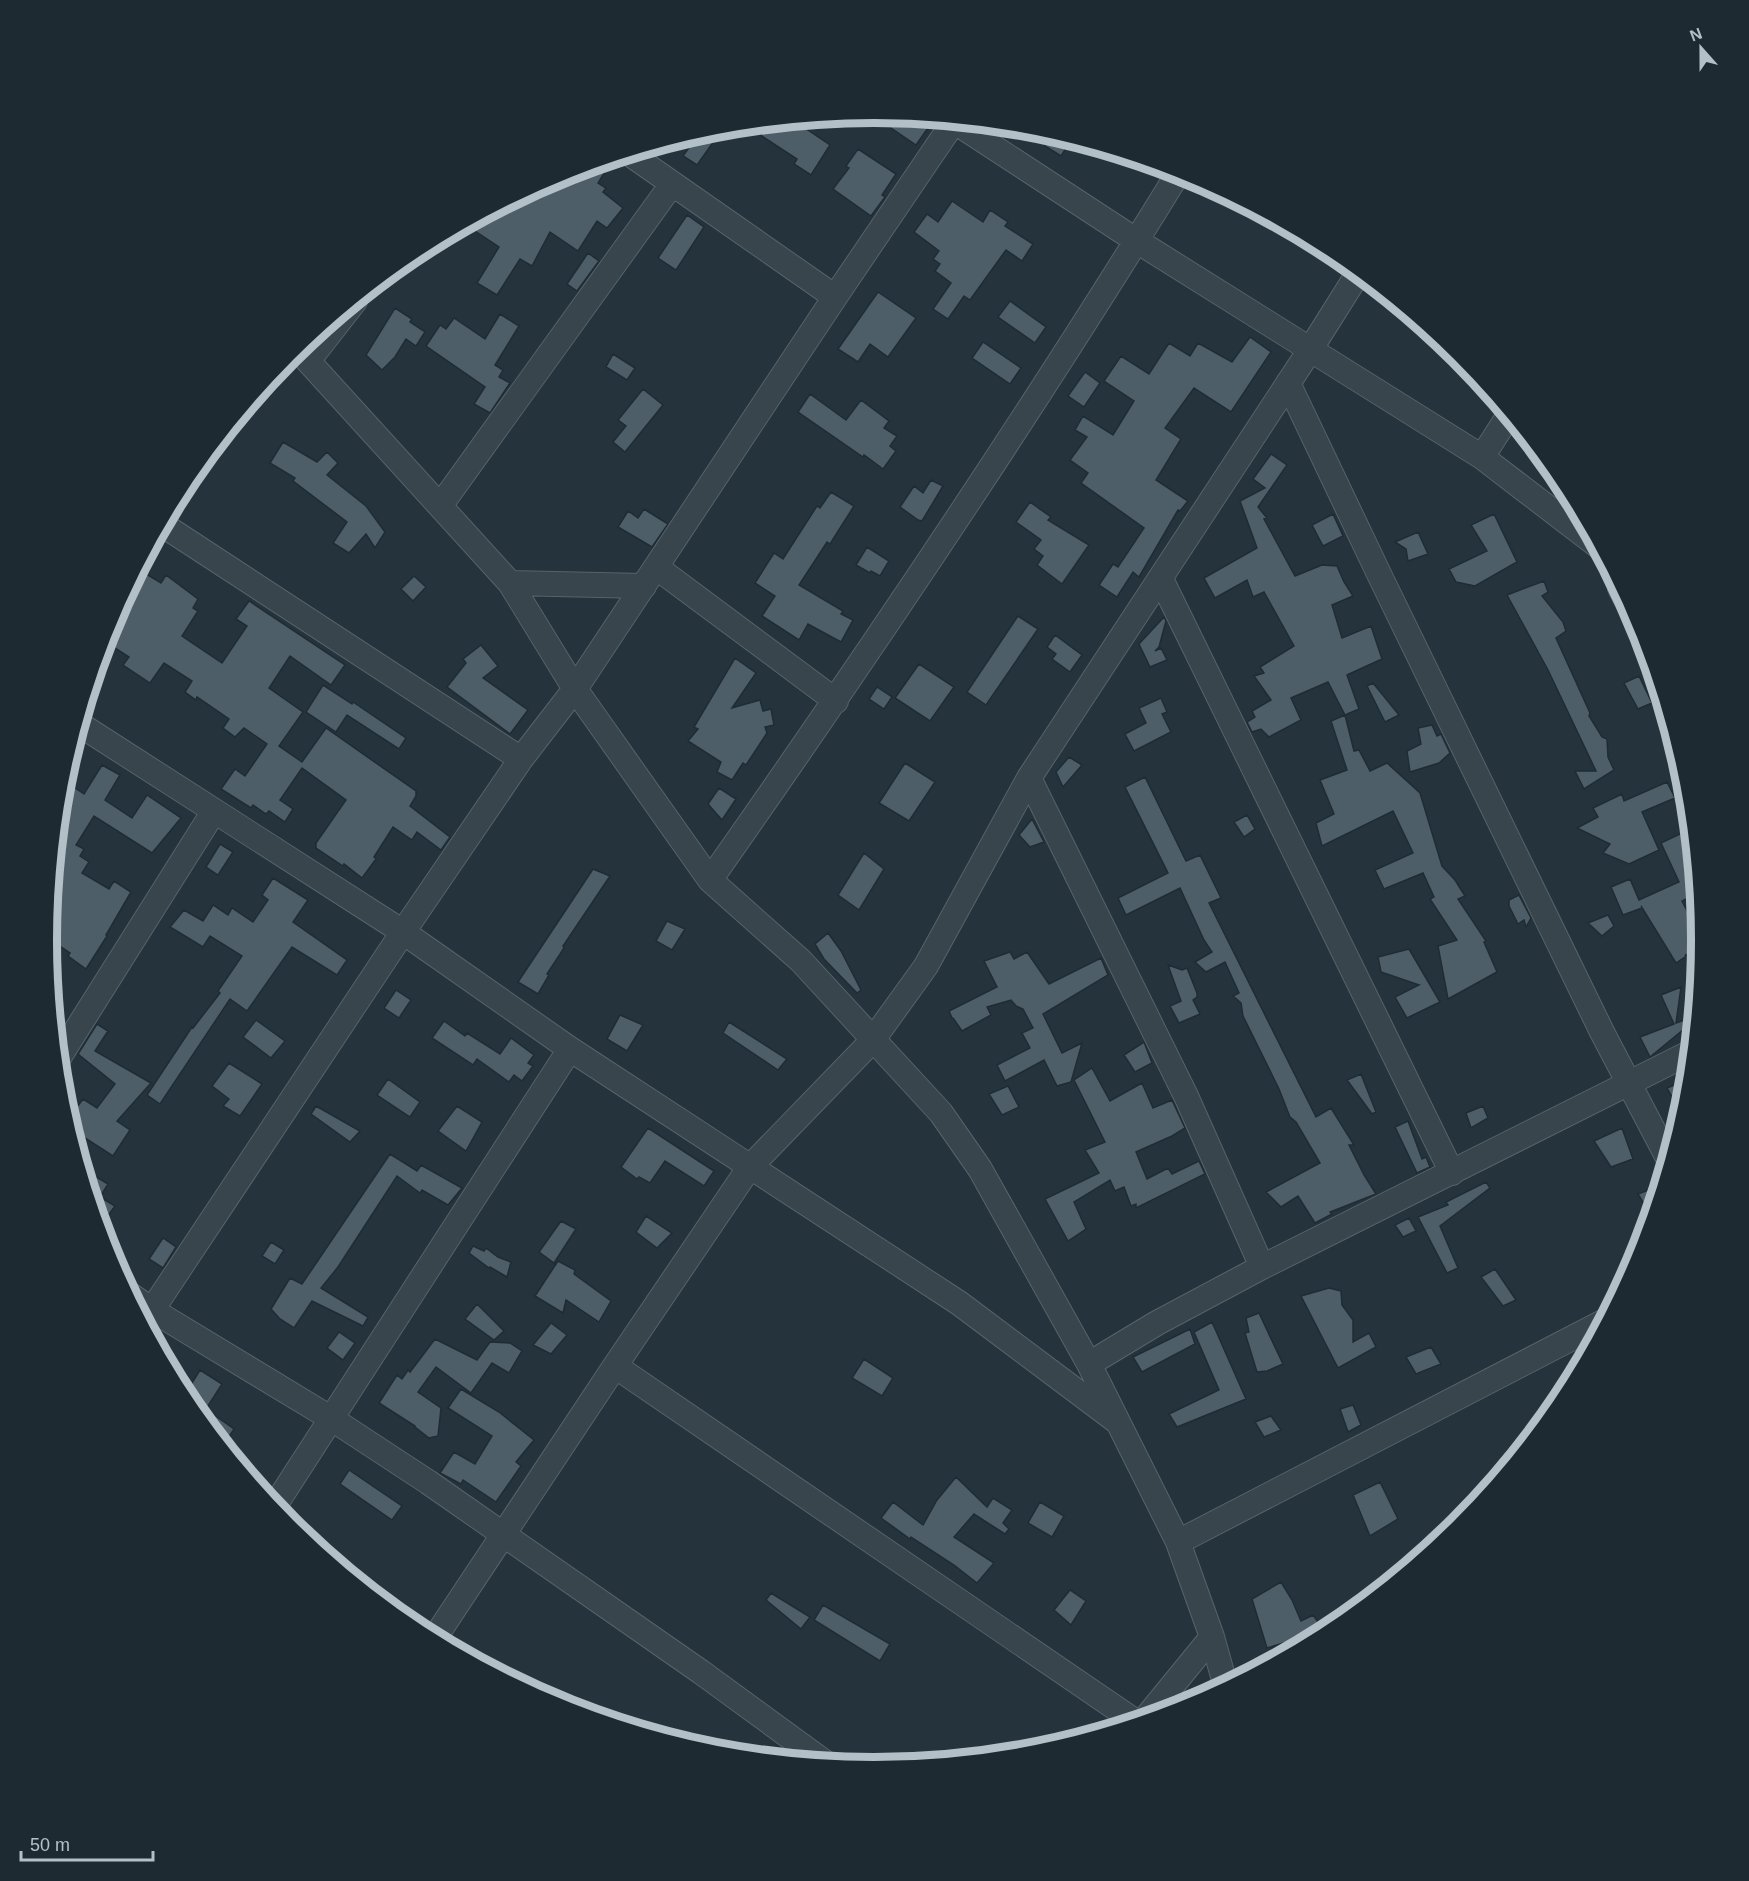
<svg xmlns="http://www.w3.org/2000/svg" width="1749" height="1881" viewBox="0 0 1749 1881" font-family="Helvetica,sans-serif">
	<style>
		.building { fill: #4e5e68; stroke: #202c34; stroke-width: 1.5 }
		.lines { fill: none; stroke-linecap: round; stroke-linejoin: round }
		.minor-casing { stroke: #57636b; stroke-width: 26 }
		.minor { stroke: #38454d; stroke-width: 24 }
		.rim { fill: none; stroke: #b4c0c8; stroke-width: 8 }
	</style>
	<rect width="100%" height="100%" fill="#25333d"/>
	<!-- building -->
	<path class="building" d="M875,112L912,116L928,128L916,145L869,113Z
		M793,120L830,145L811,175L794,164L797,159L745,125Z
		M724,127L697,165L683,156L700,132Z
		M1052,133L1072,139L1061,156L1045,146Z
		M858,149L896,174L882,195L885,197L871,216L833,189L849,168L846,166Z
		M613,159L598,183L606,188L603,192L623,208L607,228L597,221L578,251L550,232L532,266L520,259L497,295L477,283L499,247L472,229L481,216L516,198L524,203L534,188L558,175Z
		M952,201L983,222L990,210L1008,222L1005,226L1033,244L1022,261L1006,250L970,300L964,296L948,319L933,309L951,283L935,271L940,264L933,259L939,251L914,232L927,214L938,222Z
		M687,215L704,227L676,270L658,258Z
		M588,253L599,261L577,291L567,284Z
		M878,292L916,318L888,357L870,344L858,362L838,349Z
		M1010,301L1046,327L1035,343L998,317Z
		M395,308L412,319L410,322L425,332L416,346L406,339L395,357L382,370L366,355Z
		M500,314L519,326L495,365L503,370L499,377L510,383L490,413L474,404L485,387L426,346L440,325L446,329L454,318L485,339Z
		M1250,337L1271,352L1231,412L1194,388L1165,428L1181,439L1156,480L1188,501L1180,511L1178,510L1139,577L1133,572L1117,597L1099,585L1113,564L1118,567L1144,528L1081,483L1088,473L1070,460L1087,437L1075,430L1083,416L1113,435L1134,401L1104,381L1121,356L1149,374L1169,343L1190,356L1198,343L1232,362Z
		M983,342L1021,368L1010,384L972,358Z
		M613,354L635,368L627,380L606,367Z
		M1085,372L1100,383L1084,407L1068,396Z
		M643,389L663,405L625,452L613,442L626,426L618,420Z
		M810,394L846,420L861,400L889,421L884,428L897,436L890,446L896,451L883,469L864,455L863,457L798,412Z
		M283,442L317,462L327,452L338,463L327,475L366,506L385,532L375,548L366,534L349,553L333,543L347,522L293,481L295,478L270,463Z
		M1271,454L1287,465L1258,507L1267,518L1264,519L1295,576L1322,565L1337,566L1344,582L1353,596L1332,605L1342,638L1371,626L1382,659L1347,675L1359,709L1345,715L1328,682L1291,698L1301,720L1269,737L1261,729L1252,732L1247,722L1255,717L1252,711L1271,700L1254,676L1264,673L1260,667L1294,646L1264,592L1253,597L1247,580L1215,598L1204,578L1257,548L1240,501L1265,488L1253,479Z
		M931,480L943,486L922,521L918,520L900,507L914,486L923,493Z
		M831,492L854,506L830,544L827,542L799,585L843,611L841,614L853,620L841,642L808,624L799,640L762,616L775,596L755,583L774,553L783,559L817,506L820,508Z
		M1030,502L1051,517L1048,520L1089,545L1062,584L1037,565L1043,556L1034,549L1041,540L1016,522Z
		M644,509L668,524L652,547L618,527L628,511L638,518Z
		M1333,514L1343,536L1323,546L1312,525Z
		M1494,514L1517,562L1475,586L1456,582L1449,569L1487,551L1471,525Z
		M1418,532L1428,554L1408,561L1406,549L1395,542Z
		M867,547L889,561L880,576L871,571L870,573L856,565Z
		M143,572L161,583L166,575L198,599L193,608L198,611L182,636L222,663L247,626L236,619L249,601L345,665L331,685L290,656L269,688L303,712L279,746L302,762L326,728L416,791V796L410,806L450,837L441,850L417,832L412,840L393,827L374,857L376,859L362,878L344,864L343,866L316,848V843L346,800L302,768L280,800L293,809L285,822L269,811L266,814L253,805L251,808L221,789L235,769L245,776L267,744L244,728L235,737L223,728L229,719L197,697L196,700L185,692L192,681L164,663L150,683L123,665L129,657L104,641L110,623L122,600L123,601Z
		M414,576L426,587L413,601L401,589Z
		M1544,581L1548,592L1542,596L1563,622L1566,631L1556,638L1590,713L1589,716L1602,737L1607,739L1608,757L1614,770L1584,789L1575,771H1596L1548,670L1507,595Z
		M1018,616L1038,629L986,705L967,692Z
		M1164,617L1166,621L1159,647L1155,651L1161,648L1167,660L1150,667L1139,644Z
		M1055,635L1082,655L1070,672L1052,659L1056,654L1047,647Z
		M481,645L498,666L483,678L528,710L510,734L447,687L466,663L463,659Z
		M735,658L756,673L732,708L760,700L763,711L771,709L774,725L765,727L767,733L746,765L743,763L732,780L717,772L721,762L688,741L698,729L694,727Z
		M919,664L954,687L930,721L895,698Z
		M1639,676L1652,703L1638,709L1624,683Z
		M1373,683L1399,715L1385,722L1367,686Z
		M323,685L352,704L353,702L406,738L399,749L347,715L336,732L306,712Z
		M877,687L892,697L884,709L869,699Z
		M1161,698L1167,712L1162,714L1171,732L1134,751L1125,734L1146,723L1139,708Z
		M1345,715L1354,751L1359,750L1370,771L1387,763L1420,793L1442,866L1455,880L1465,896L1458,899L1486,941L1484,942L1497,972L1448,999L1438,946L1457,940L1430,899L1434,897L1423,873L1384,889L1375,870L1413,853L1393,811L1322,846L1316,823L1334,814L1320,780L1347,770L1331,721Z
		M1432,725L1437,736L1441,734L1450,753L1439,763L1410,772L1407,751L1421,744L1418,728Z
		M1069,757L1082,765L1063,787L1056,772Z
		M905,763L935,782L909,821L879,803Z
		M102,765L120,775L105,800L132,818L147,795L181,818L152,853L94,816L76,845L84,849L80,856L89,862L82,873L109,889L114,881L131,892L106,935L107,936L86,969L68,956L70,953L51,940L57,931L48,925L62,779L84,794Z
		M1145,777L1186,861L1200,855L1221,898L1209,903L1316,1117L1331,1108L1354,1145H1349L1364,1175L1376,1194L1330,1212L1332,1214L1315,1223L1298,1196L1281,1207L1266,1192L1320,1163L1296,1122L1290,1117L1279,1089L1243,1016L1241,1003L1233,996L1239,993L1225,962L1206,972L1195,962L1212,952L1204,940L1180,888L1126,915L1118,898L1168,873L1125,787Z
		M1667,782L1675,798L1642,812L1659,850L1629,864L1603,853L1610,844L1577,828L1598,817L1593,808L1622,794L1624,801Z
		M719,788L736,799L722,820L708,804Z
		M1247,815L1255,829L1244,837L1234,822Z
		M1032,819L1044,842L1030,847L1019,835Z
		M1686,831L1693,846L1698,893L1682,901L1695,926L1701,923L1702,941V945L1686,956V954L1685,957L1676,963L1641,906L1642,908L1623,915L1611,887L1630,879L1639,900L1679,882L1661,843Z
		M220,844L233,852L218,875L206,867Z
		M864,853L884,869L859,910L838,895Z
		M593,869L610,876L563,946L564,948L547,974L549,975L538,994L518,982Z
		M273,878L308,900L293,922L347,960L337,975L292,947L247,1011L230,999L160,1104L147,1095L192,1027L193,1028L220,993L218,991L242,956L210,936L203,947L170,927L184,910L203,921L213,905L228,915L232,908L253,922L268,900L262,895Z
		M1519,895L1531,918L1526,927L1524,920L1518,924L1509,906V900Z
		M1608,915L1614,926L1602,936L1588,923Z
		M667,921L685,929L672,950L656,941Z
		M828,933L841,951L861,990L857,993L824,959L815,944Z
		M1409,949L1440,1002L1407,1018L1395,997L1419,985L1381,972L1378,957Z
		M1010,952L1014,959L1027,952L1049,984L1101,958L1108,975L1043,1014L1062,1053L1082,1043L1071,1082L1057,1086L1044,1060L1005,1081L997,1065L1030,1048L1022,1033L1033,1028L1023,1009L1016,1006L1011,1000L987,1007L991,1015L962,1031L953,1018H952L949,1011L997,987L984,961Z
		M1168,965L1182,970L1187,968L1197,993V997L1193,1000L1200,1014L1179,1023L1170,1006L1181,1001Z
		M1681,987L1676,1023L1695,1016V1020L1650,1057L1640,1037L1674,1024L1661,995Z
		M396,990L411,1000L399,1018L384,1008Z
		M620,1015L643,1025L627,1051L607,1039Z
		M256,1020L285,1041L271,1058L243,1037Z
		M444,1021L465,1036L467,1033L500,1054L511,1038L534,1055L528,1063L533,1066L522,1081L514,1075L509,1082L477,1059L473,1065L432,1038Z
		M729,1022L787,1059L778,1070L723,1033Z
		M97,1024L108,1031L95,1051L151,1083L117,1121L130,1130L113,1156L71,1129L62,1102V1097L77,1107L83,1099L97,1108L115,1084L78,1054Z
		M1144,1042L1152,1063L1135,1072L1124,1055Z
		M229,1063L262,1084L240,1116L223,1106L229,1099L212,1086Z
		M1092,1068L1110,1101L1142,1083L1153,1108L1172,1100L1185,1128L1172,1136L1136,1152L1147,1179L1168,1168L1172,1174L1199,1161L1205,1174L1136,1208V1204L1131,1206L1124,1187L1115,1191L1110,1180L1074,1202L1086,1229L1068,1241L1045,1199L1099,1173L1085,1150L1105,1142L1074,1080Z
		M1361,1074L1376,1112L1372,1114L1347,1080Z
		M388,1079L420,1102L410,1117L377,1095Z
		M1689,1079L1687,1102L1683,1116L1667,1088Z
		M1008,1086L1019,1107L1002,1115L989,1094Z
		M316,1106L360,1131L350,1142L311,1114Z
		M457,1106L482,1122L466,1151L438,1131Z
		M1483,1106L1488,1118L1471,1128L1466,1113Z
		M1408,1121L1422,1159L1426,1157L1430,1167L1417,1173L1395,1127Z
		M648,1128L714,1171L704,1186L665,1161L650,1183L639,1177L637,1179L621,1167Z
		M1622,1128L1633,1159L1611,1167L1594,1141Z
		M390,1154L417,1171L421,1165L462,1188L448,1205L422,1190L420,1193L397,1176L338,1267L321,1288L368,1317L363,1326L312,1301L294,1328L280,1319L271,1309L290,1278L302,1284Z
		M82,1168L108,1184L100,1197L115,1206L100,1227Z
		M1486,1182L1490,1188L1440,1226L1458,1268L1447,1273L1418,1217L1448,1205L1446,1202Z
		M1661,1185L1657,1200L1652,1217L1638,1194Z
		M646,1216L672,1233L657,1248L636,1232Z
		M1409,1218L1416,1231L1403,1237L1395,1225Z
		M561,1221L576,1229L554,1263L539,1252Z
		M163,1238L176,1247L163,1268L149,1259Z
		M271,1242L284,1250L275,1264L262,1256Z
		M473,1246L484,1251L486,1248L498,1257L511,1262L507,1277L490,1267L489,1268L469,1253Z
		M558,1261L575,1270L574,1274L611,1301L599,1322L566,1300L563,1313L535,1296Z
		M1495,1269L1516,1300L1503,1306L1481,1277Z
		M1329,1288L1341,1291L1342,1305L1353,1320V1342L1369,1333L1376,1347L1338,1368L1301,1296Z
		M477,1304L504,1331L494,1340L465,1319Z
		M1259,1313L1283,1364L1267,1371L1257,1372L1245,1333L1249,1332L1246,1318Z
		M1212,1322L1246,1399L1177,1427L1169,1414L1219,1390L1194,1332Z
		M551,1323L567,1335L551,1354L533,1345Z
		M1190,1329L1195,1344L1142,1372L1133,1357Z
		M339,1332L355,1343L343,1360L327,1348Z
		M435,1339L477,1360L490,1342L510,1343L522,1351L509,1373L492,1363L471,1393L436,1367L418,1392L441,1408L438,1436L429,1438L415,1427V1426L379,1403L397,1375L402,1379L408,1370L410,1372Z
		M1431,1347L1441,1364L1416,1374L1406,1357Z
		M864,1359L893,1378L882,1396L852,1378Z
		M200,1370L222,1384L206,1409L234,1429L227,1440L209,1428L184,1396Z
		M461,1389L499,1412L534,1440L516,1462L521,1466L496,1502L463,1480L461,1484L440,1473L454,1452L475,1464L492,1436L448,1408Z
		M1353,1405L1361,1425L1348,1432L1340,1409Z
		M1271,1416L1281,1430L1264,1437L1255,1422Z
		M349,1470L402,1506L392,1520L340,1484Z
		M956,1477L987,1507L993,1498L1012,1510L1003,1523L1009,1529L1005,1534L974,1514L954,1537L994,1563L977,1583L954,1565L911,1537L910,1539L881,1518L893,1502L923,1525L937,1500Z
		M1380,1482L1398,1519L1370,1536L1353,1495Z
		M1040,1502L1064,1516L1052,1537L1028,1523Z
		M1281,1582L1292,1600L1301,1621L1313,1615L1326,1633L1301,1647L1297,1639L1267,1648L1252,1599Z
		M1070,1590L1086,1601L1071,1625L1054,1610Z
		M771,1593L810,1617L801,1629L766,1600Z
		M823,1605L890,1644L880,1661L814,1620Z"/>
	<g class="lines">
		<defs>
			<path id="minor" d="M952,120L1137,241L1482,457L1598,546
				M630,154L835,297
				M299,347L308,361L510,583L575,689L710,880L801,961L941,1113L980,1169L1089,1364L1178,1542L1212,1637L1226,1687
				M308,361L355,301
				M1288,383L1379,574L1602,1032L1669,1160
				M1482,457L1509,415
				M440,506L672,184
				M163,525L521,759
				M656,567L836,701
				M1161,579L1452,1173
				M510,583L644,586
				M1620,588L1642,630
				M79,724L403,932L570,1049L959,1303L1115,1420
				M1029,778L1186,1096L1262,1267
				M710,880C873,648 1031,413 1179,172
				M58,1059L214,811
				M129,1294L152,1310L332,1419L428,1482L701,1672L827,1764
				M152,1310L403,932L521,759L575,689L835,297L955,120
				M1089,1364L1157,1323L1262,1267L1691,1052
				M615,1366L1136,1722
				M274,1507L570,1049
				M1178,1542L1605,1321
				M434,1639L615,1366L749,1168L872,1041L926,966L1029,778L1310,350L1359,272
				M1145,1719L1212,1637"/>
		</defs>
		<!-- minor casing -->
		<use href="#minor" class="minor-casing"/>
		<!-- minor -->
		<use href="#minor" class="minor"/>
	</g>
	<!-- crop -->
	<path d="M0 0H1749V1881H0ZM57 940a817 817 0 1 1 1634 0a817 817 0 1 1-1634 0Z" fill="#1e2a32" fill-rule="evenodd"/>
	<path class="rim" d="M57 940a817 817 0 1 1 1634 0a817 817 0 1 1-1634 0Z"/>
	<!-- north arrow -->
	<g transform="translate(1701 48) rotate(339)" stroke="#1e2a32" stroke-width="4.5" paint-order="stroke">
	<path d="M0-4.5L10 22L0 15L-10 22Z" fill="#b4c0c8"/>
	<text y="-9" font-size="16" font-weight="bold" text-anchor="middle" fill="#b4c0c8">N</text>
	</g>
	<!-- scale -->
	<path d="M21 1851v9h132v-9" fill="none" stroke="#b4c0c8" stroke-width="3"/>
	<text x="30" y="1851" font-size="18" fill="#b4c0c8" stroke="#1e2a32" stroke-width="4.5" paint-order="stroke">50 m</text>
</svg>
